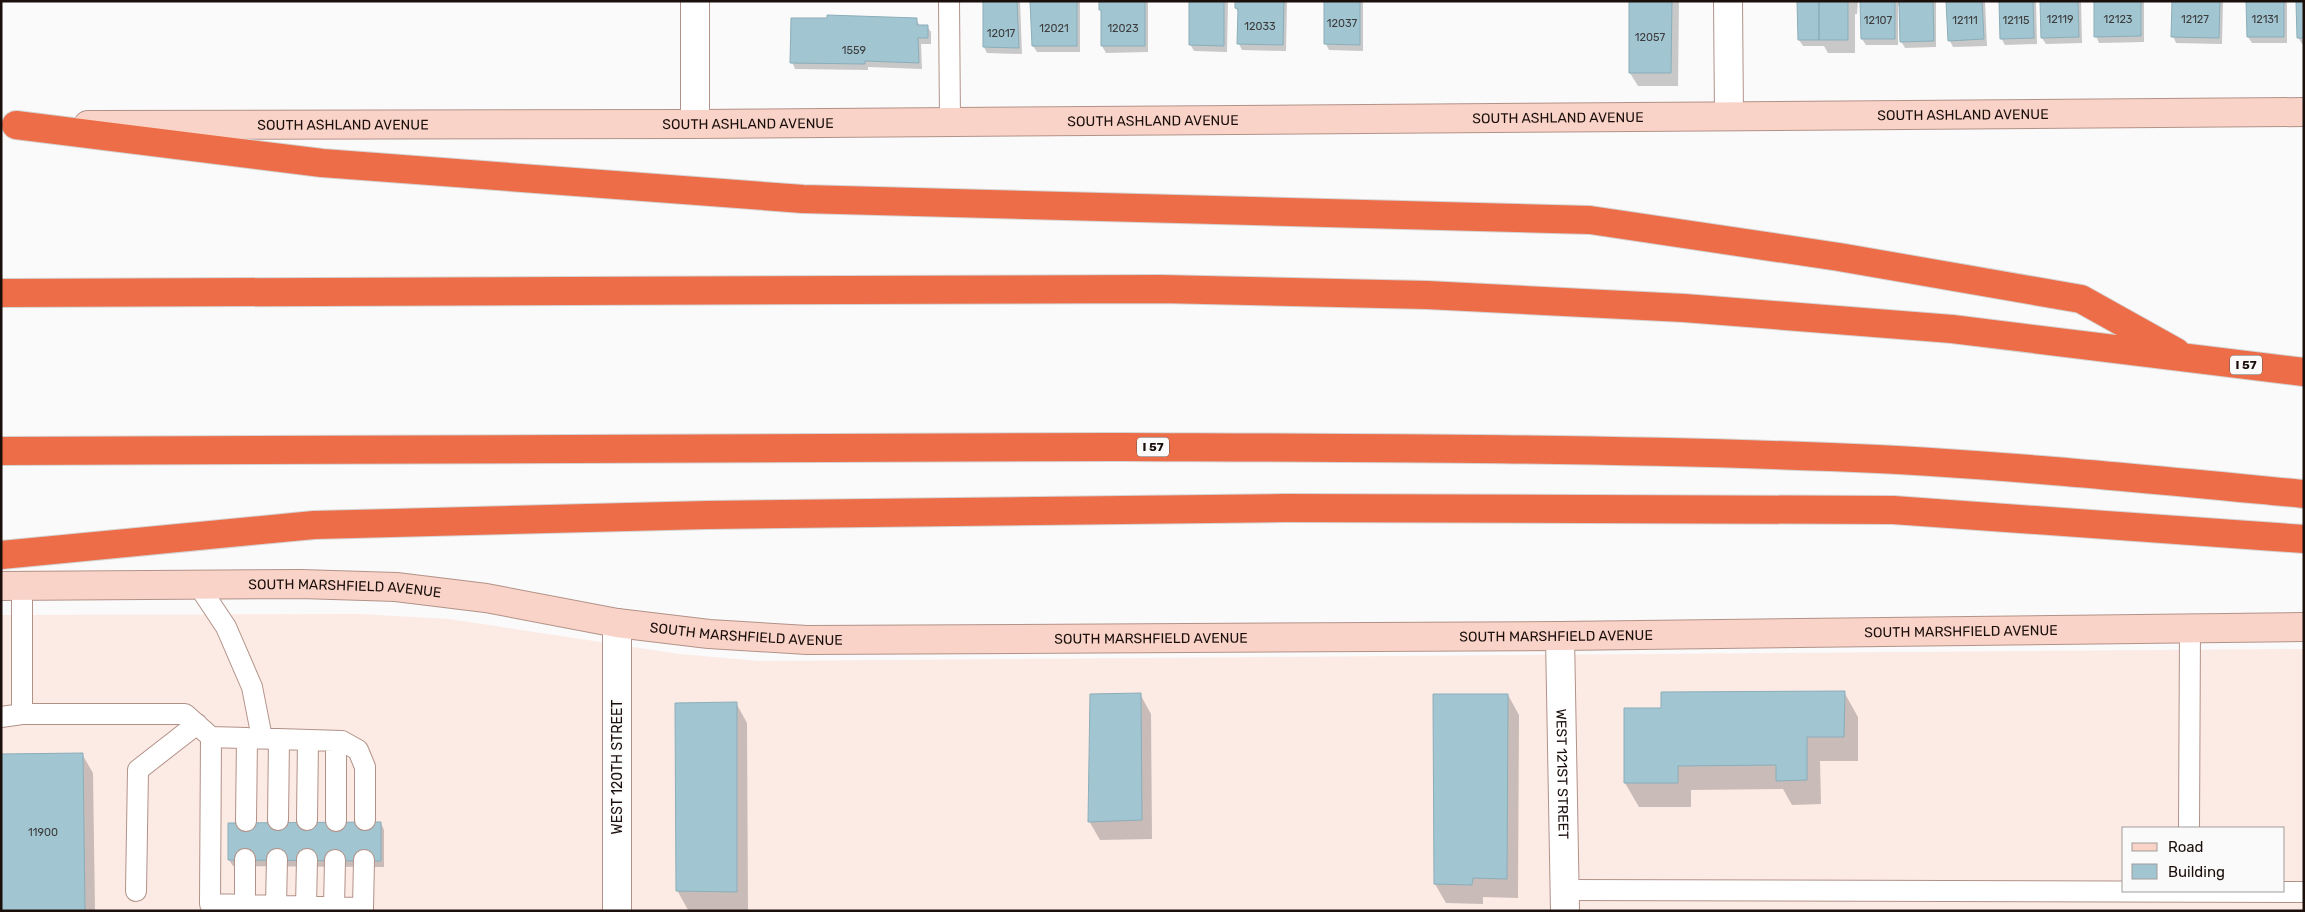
<svg xmlns="http://www.w3.org/2000/svg" width="2305" height="912" viewBox="0 0 2305 912" font-family="Rubik,sans-serif">
	<style>
		.built { fill: #fceae5; fill-rule: evenodd }
		.shadow { fill: #0003 }
		.building { fill: #a1c5d1; stroke: #8baeb9 }
		.lines { fill: none; stroke-linecap: round; stroke-linejoin: round }
		.lane-casing { stroke: #b29288; stroke-width: 22 }
		.street-casing { stroke: #b29288; stroke-width: 30 }
		.secondary-casing { stroke: #b29288; stroke-width: 30 }
		.highway-casing { stroke: #d6d4d3; stroke-width: 30 }
		.lane { stroke: #fff; stroke-width: 20 }
		.street { stroke: #fff; stroke-width: 28 }
		.secondary { stroke: #f9d3c8; stroke-width: 28 }
		.highway { stroke: #ec6d48; stroke-width: 28 }
		.labels { text-anchor: middle; dominant-baseline: central; stroke-width: 4; stroke-linejoin: round; paint-order: stroke }
		.number-label { font-size: 11px; fill: #3c3c3d }
		.shield { fill: #fafafa; stroke: #5e5653; stroke-width: 1 }
		.shield-label { font-size: 12px; font-weight: bold; fill: #1b0f0c }
		.street-label { font-size: 14px; fill: #1b0f0c; stroke: #fafafa }
	</style>
	<rect width="100%" height="100%" fill="#fafafa"/>
	<!-- built -->
	<path class="built" d="M359,614L449,619L679,654L760,661L2304,649V911H1V615ZM2124,828H2284V891H2124Z"/>
	<!-- shadow -->
	<path class="shadow" d="M984,1H1020L1022,54L987,53L984,47Z
		M1031,1H1080V52H1037L1033,46Z
		M1100,1H1148V52L1106,53L1102,46V14Z
		M1191,1H1228L1227,52L1194,51L1190,44Z
		M1236,1H1287L1286,51L1242,50L1239,44V14L1236,8Z
		M1326,1H1363V51L1329,50L1326,44Z
		M1630,1H1679L1678,86H1638L1630,73Z
		M1796,1H1858L1857,14H1855V53H1828L1824,46H1803L1799,40V7Z
		M1862,1H1936V47L1905,48L1901,41L1900,6H1898V45H1866L1862,39Z
		M1948,1H1985L1987,46L1953,47L1950,41Z
		M2000,1H2036L2037,44L2005,45L2001,38Z
		M2042,1H2081L2082,43L2046,44L2042,38Z
		M2095,1H2144V42L2099,43L2096,36Z
		M2173,1H2223L2222,44L2176,43L2173,36Z
		M2248,1H2287V43H2252L2248,37Z
		M2304,1V44H2302L2298,37Z
		M916,19L920,26H927L931,32V44H921L922,69L868,67V70L795,69L792,62Z
		M1844,692L1858,717V761H1820L1821,804L1792,805L1783,789L1691,790V807H1639L1625,783V709H1662Z
		M1140,694L1151,714L1152,839L1100,840L1089,821Z
		M1508,695L1519,715L1518,898L1483,897V904L1446,903L1435,884Z
		M736,703L747,723L748,911L688,910L677,890Z
		M82,754L93,773L95,911H1Z
		M381,823L384,830V867L233,866L229,860V824Z"/>
	<!-- building -->
	<path class="building" d="M983,1H1017L1019,48L983,47Z
		M1030,1H1077V46H1032Z
		M1099,1H1145V46H1101V10H1099Z
		M1189,1H1224V46L1189,45Z
		M1235,1H1284L1283,45L1237,44L1238,9L1235,8Z
		M1324,1H1360V45L1324,44Z
		M1629,1H1672L1671,73H1629Z
		M1797,1H1819V40H1798Z
		M1819,1H1850H1848V40H1819Z
		M1860,1H1895V39H1861Z
		M1899,1H1933L1934,41L1900,42Z
		M1946,1H1982L1984,39L1948,41Z
		M1999,1H2033L2034,38L2000,39Z
		M2040,1H2078L2079,37L2041,38Z
		M2094,1H2141V36L2094,37Z
		M2172,1H2220L2219,38L2171,37Z
		M2246,1H2284V37H2247Z
		M2296,1H2304V38H2297Z
		M827,15L917,18V25H928V38H918L919,63L865,61V64L790,63L791,18H827Z
		M1845,691L1844,737H1807V780L1776,781V765L1678,766V783H1624V708H1661V692Z
		M1141,693L1142,820L1088,822L1090,694Z
		M1433,694H1508L1507,879L1473,878L1472,885L1434,884Z
		M737,702V892L676,891L675,703Z
		M83,753L85,911H1V754Z
		M381,822V861L228,860V823Z"/>
	<g class="lines">
		<defs>
			<path id="lane" d="M949,1L950,122
				M198,585L226,627L252,687L262,738
				M22,714V586
				M1,717L22,714H185L211,737L210,904L363,908V911
				M211,737L342,741L358,750L365,767V820
				M278,820L279,739
				M307,820L308,740
				M246,821L247,738
				M336,821V741
				M2189,828L2190,629
				M1564,890L2304,892
				M136,891L138,770L197,724
				M245,905V859
				M276,906L277,859
				M306,907L307,859
				M334,907L335,860
				M363,908L364,860"/>
			<g id="street">
				<path d="M695,1V124"/>
				<path d="M1728,1L1729,116"/>
				<path d="M617,623V911"/>
				<path id="s1" d="M1560,636L1565,911"/>
			</g>
			<g id="secondary">
				<path id="s2" d="M88,125L695,124L2304,112"/>
				<path id="s3" d="M1,586L301,584L396,587L486,598L617,623L709,634L807,640L1560,636L2304,627"/>
			</g>
			<path id="highway" d="M16,125L322,163L803,199L1590,220L1839,257L2081,299L2176,352
				M1,293L1160,289L1427,295L1684,308L1952,329L2304,372
				M1,451C376,449 750,446 1124,447C1360,448 1595,448 1831,457C1989,463 2146,479 2304,494
				M1,555L314,525L707,515L1284,508L1893,510L2304,539"/>
		</defs>
		<!-- lane casing -->
		<use href="#lane" class="lane-casing"/>
		<!-- street casing -->
		<use href="#street" class="street-casing"/>
		<!-- secondary casing -->
		<use href="#secondary" class="secondary-casing"/>
		<!-- highway casing -->
		<use href="#highway" class="highway-casing"/>
		<!-- lane -->
		<use href="#lane" class="lane"/>
		<!-- street -->
		<use href="#street" class="street"/>
		<!-- secondary -->
		<use href="#secondary" class="secondary"/>
		<!-- highway -->
		<use href="#highway" class="highway"/>
	</g>
	<g class="labels">
		<!-- number labels -->
		<g class="number-label">
			<text x="2060" y="19">12119</text>
			<text x="2118" y="19">12123</text>
			<text x="2195" y="19">12127</text>
			<text x="2265" y="19">12131</text>
			<text x="1878" y="20">12107</text>
			<text x="1965" y="20">12111</text>
			<text x="2016" y="20">12115</text>
			<text x="1342" y="23">12037</text>
			<text x="1260" y="26">12033</text>
			<text x="1054" y="28">12021</text>
			<text x="1123" y="28">12023</text>
			<text x="1001" y="33">12017</text>
			<text x="1650" y="37">12057</text>
			<text x="854" y="50">1559</text>
			<text x="43" y="832">11900</text>
		</g>
		<!-- shield labels -->
		<g class="shield">
			<rect x="2230" y="355.5" width="32" height="19" rx="4"/>
			<rect x="1137" y="437.5" width="32" height="19" rx="4"/>
		</g>
		<g class="shield-label">
			<text x="2246" y="365">I 57</text>
			<text x="1153" y="447">I 57</text>
		</g>
		<!-- street labels -->
		<g class="street-label">
			<text stroke="none"><textPath href="#s2" startOffset="1875">SOUTH ASHLAND AVENUE</textPath></text>
			<text stroke="none"><textPath href="#s2" startOffset="1470">SOUTH ASHLAND AVENUE</textPath></text>
			<text stroke="none"><textPath href="#s2" startOffset="1065">SOUTH ASHLAND AVENUE</textPath></text>
			<text stroke="none"><textPath href="#s2" startOffset="660">SOUTH ASHLAND AVENUE</textPath></text>
			<text stroke="none"><textPath href="#s2" startOffset="255">SOUTH ASHLAND AVENUE</textPath></text>
			<text stroke="none"><textPath href="#s3" startOffset="344">SOUTH MARSHFIELD AVENUE</textPath></text>
			<text stroke="none"><textPath href="#s3" startOffset="1964">SOUTH MARSHFIELD AVENUE</textPath></text>
			<text stroke="none"><textPath href="#s3" startOffset="749">SOUTH MARSHFIELD AVENUE</textPath></text>
			<text stroke="none"><textPath href="#s3" startOffset="1559">SOUTH MARSHFIELD AVENUE</textPath></text>
			<text stroke="none"><textPath href="#s3" startOffset="1154">SOUTH MARSHFIELD AVENUE</textPath></text>
			<text transform="translate(617 767) rotate(-90)">WEST 120TH STREET</text>
			<text stroke="none"><textPath href="#s1" startOffset="138">WEST 121ST STREET</textPath></text>
		</g>
	</g>
	<!-- border -->
	<rect width="2305" height="912" fill="none" stroke="#1b0f0c" stroke-width="5"/>
	<!-- legend -->
	<rect x="2122" y="827" width="162" height="65" fill="#fafafa" stroke="#a19c9b"/>
	<rect x="2132" y="843" width="25" height="8" fill="#f9d3c8" stroke="#a19c9b"/>
	<text x="2168" y="852" font-size="15" fill="#1b0f0c">Road</text>
	<rect x="2132" y="864" width="25" height="15" fill="#a1c5d1" stroke="#a19c9b"/>
	<text x="2168" y="877" font-size="15" fill="#1b0f0c">Building</text>
</svg>
